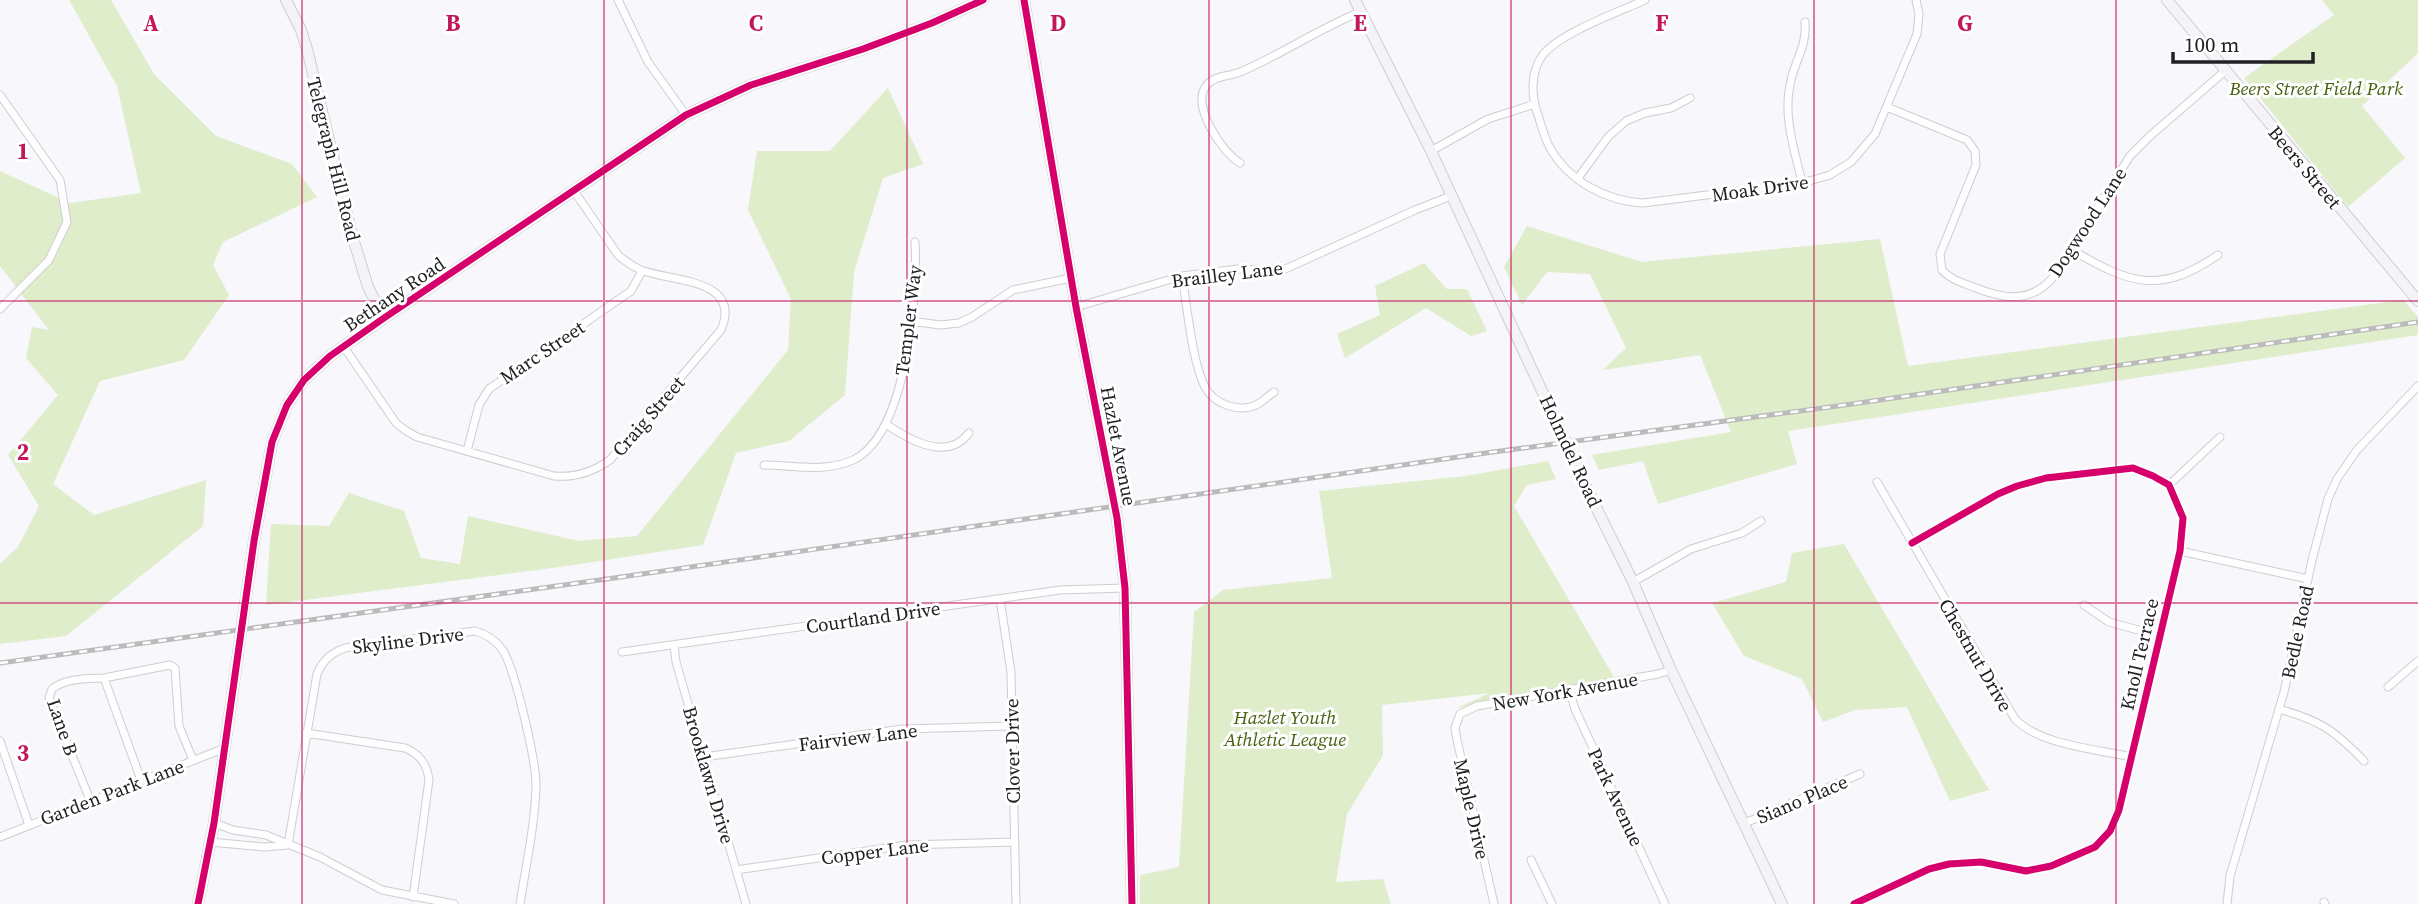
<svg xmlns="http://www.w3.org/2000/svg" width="2418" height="904" viewBox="0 0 2418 904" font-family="'Source Serif 4',serif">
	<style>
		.green { fill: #dfedca }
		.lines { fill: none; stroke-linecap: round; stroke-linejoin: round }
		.street-casing { stroke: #ceced2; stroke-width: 9 }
		.secondary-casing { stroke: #ceced2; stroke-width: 12 }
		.street { stroke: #fefeff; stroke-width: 7 }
		.secondary { stroke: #f4f3f7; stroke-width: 10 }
		.rail-casing { stroke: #bbbbbc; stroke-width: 5 }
		.rail { stroke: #fff; stroke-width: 2.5; stroke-dasharray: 8; stroke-linecap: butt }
		.cycleway-casing { stroke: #fff; stroke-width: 11 }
		.cycleway { stroke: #d6006c; stroke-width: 7 }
		.grid { fill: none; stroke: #c2185b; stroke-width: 2; stroke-opacity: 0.55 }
		.labels { text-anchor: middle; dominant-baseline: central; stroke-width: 6; stroke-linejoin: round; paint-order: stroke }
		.park-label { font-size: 19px; font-style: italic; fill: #4a6010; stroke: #fff }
		.street-label { font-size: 19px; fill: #212123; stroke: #fff }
		.grid-label { font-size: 23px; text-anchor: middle; font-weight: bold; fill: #c2185b; stroke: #fff; stroke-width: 6; stroke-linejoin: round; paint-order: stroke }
	</style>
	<rect width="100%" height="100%" fill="#f7f7fc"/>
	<!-- green -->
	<path class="green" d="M69,0H111L154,74L216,136L292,164L317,197L223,242L213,265L229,295L184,360L100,381L53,484L94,515L206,480L203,526L66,636L0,644V564L18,547L39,506L8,455L58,395L26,358L32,327L49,330L0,266V171L70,203L141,193L117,86Z
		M2322,0H2418V53L2362,106L2405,158L2348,207L2244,78L2334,15Z
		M888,88L923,164L883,178L854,272L845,395L789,441L736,453L703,545L567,566L266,605L271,524L329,526L349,493L404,511L421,558L460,564L468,516L579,541L637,536L788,350L791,299L748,210L757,151H830Z
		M1527,226L1642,262L1880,239L1908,366L2403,300L2418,317V335L1788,431L1797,464L1658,504L1643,461L1599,470L1592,455L1731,432L1700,355L1603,370L1626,348L1590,274L1547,272L1522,305L1504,267Z
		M1424,263L1447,289H1467L1487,331L1471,336L1426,308L1345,358L1337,334L1380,315L1375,286Z
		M1548,461L1556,479L1527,485L1514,506L1617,682L1457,708L1490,693L1382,705L1383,755L1347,814L1336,882L1383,879L1391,904H1140V875L1179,867L1194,612L1223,590L1332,578L1319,491L1466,476Z
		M1844,544L1989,790L1950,801L1907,707L1855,710L1823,722L1802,679L1744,656L1712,603L1786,582L1792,553Z"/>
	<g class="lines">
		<defs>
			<path id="street" d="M618,0L648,62L686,115
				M1645,0C1619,12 1559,33 1542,56C1531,72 1531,94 1537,112C1541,124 1544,137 1550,148C1569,181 1606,201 1643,203L1802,183L1830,175L1851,162L1875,134L1917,34L1919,14L1916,0
				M0,95L60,180L67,222L49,260L0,309
				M1887,107L1967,140L1975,151L1976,165L1940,254L1942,270C1951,280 1963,283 1976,288C2006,300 2033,303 2055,275L2130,156L2150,136L2225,71
				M1431,151L1488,119L1535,104
				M1240,163C1222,152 1191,106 1206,86C1214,75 1228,77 1240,72C1281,55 1318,29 1360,12
				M1578,178L1608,137L1626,121L1645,113L1671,108L1690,98
				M1802,183C1795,151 1783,118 1790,85C1794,60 1807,49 1805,22
				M2072,250C2130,284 2159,295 2218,255
				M1182,276C1187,305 1192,362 1205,387C1214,404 1238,413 1256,405C1262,402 1268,396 1274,392
				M1076,307L1182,276L1238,269L1281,271L1415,210L1451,196
				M911,321L940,325L959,323L972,317L1013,290L1071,278
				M344,347L396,423L405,430L417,437L554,476C576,478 593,472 610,460L721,330C743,278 671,282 641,270C632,266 625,261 618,255L574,191
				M887,425C910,440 947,462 969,433
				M467,451L479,405L489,389L631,291L642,271
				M764,465C794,465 824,473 853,460C907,435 918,294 915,242
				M1877,482L2015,719C2040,745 2096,749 2131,757
				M2169,485L2220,437
				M2180,551L2308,579
				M1633,582L1691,549L1742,533L1761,521
				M1000,599L1011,672L1016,904
				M2084,605L2109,622L2160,636
				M674,645L676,662L746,904
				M622,652L1060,590L1125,588
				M104,678L170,665L175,668L179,726L193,760
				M2388,687L2418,661
				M1569,689L1575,709L1665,904
				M2279,709C2321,721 2334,730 2364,761
				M306,733L405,748C420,754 427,764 429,780L413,897
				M0,741L29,825
				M704,757L902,729L1012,726
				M90,800L49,698L52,689C66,678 87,679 104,678L141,780
				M214,823L233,830L266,835L320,857L382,890L454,904
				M1745,823L1860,774
				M0,837L225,748
				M210,842L264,847L288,845
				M288,845L317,674C323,660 331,653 345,648L475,631C486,634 495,640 502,649C515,668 536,761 536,785C535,825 526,865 520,904
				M1531,860L1552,904
				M736,870L907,845L1015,842
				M2324,902L2325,904
				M1494,904L1457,740L1455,728L1460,714L1477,706L1658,674L1671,670
				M1854,904L1929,869L1949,864L1981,862L2026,871L2051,866L2095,847L2110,831L2119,810L2180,551L2183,518L2169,485L2153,476L2133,468L2046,478L2017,486L1998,494L1912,543
				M2227,904L2230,876L2284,692L2312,560L2328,499L2337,479L2357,450L2418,386"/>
			<path id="secondary" d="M286,0L301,30L307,49L352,235L368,287L384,318
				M1024,0L1076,307L1117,518L1125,588L1132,904
				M1355,0L1431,151L1591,497L1633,582L1671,670L1782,904
				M2167,0L2418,301
				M198,904L214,823L254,541L272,442L287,405L304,380L330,356L384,318L686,115L751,85L863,49L932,23L983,0"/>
		</defs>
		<!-- street casing -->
		<use href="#street" class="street-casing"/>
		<!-- secondary casing -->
		<use href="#secondary" class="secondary-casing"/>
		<!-- street -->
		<use href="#street" class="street"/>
		<!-- secondary -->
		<use href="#secondary" class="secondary"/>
		<defs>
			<path id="rail" d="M0,663L614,578L1486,453L1852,404L2418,322"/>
		</defs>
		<!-- rail casing -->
		<use href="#rail" class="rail-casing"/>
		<!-- rail -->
		<use href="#rail" class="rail"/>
		<defs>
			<path id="cycleway" d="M1024,0L1076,307L1117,518L1125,588L1132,904
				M198,904L214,823L254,541L272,442L287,405L304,380L330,356L384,318L686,115L751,85L863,49L932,23L983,0
				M1854,904L1929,869L1949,864L1981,862L2026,871L2051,866L2095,847L2110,831L2119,810L2180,551L2183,518L2169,485L2153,476L2133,468L2046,478L2017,486L1998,494L1912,543"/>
		</defs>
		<!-- cycleway casing -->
		<use href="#cycleway" class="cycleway-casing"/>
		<!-- cycleway -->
		<use href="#cycleway" class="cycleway"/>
	</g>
	<!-- grid -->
	<path class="grid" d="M302,0V904M604,0V904M907,0V904M1209,0V904M1511,0V904M1814,0V904M2116,0V904M0,301H2418M0,603H2418"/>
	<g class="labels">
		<!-- park labels -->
		<g class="park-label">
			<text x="2316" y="88">Beers Street Field Park</text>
			<text x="1285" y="717">Hazlet Youth<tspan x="1285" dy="22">Athletic League</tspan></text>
		</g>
		<!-- street labels -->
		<g class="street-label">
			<text transform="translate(334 159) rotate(76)">Telegraph Hill Road</text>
			<text transform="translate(2305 167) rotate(50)">Beers Street</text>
			<text transform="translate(1760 188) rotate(-8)">Moak Drive</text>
			<text transform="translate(2087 222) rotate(-57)">Dogwood Lane</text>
			<text transform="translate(1227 274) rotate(-7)">Brailley Lane</text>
			<text transform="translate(394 294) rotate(-34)">Bethany Road</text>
			<text transform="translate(908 320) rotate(-83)">Templer Way</text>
			<text transform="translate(542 352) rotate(-34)">Marc Street</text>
			<text transform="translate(648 416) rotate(-49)">Craig Street</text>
			<text transform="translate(1119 446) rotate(79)">Hazlet Avenue</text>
			<text transform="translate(1571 451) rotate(65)">Holmdel Road</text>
			<text transform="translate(873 617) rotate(-8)">Courtland Drive</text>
			<text transform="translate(2297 632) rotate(-78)">Bedle Road</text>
			<text transform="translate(408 640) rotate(-7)">Skyline Drive</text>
			<text transform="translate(2139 654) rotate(-77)">Knoll Terrace</text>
			<text transform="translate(1976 655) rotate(60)">Chestnut Drive</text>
			<text transform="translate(1565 691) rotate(-10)">New York Avenue</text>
			<text transform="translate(63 727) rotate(71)">Lane B</text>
			<text transform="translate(858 737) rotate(-7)">Fairview Lane</text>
			<text transform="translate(1012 751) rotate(-91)">Clover Drive</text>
			<text transform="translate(709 775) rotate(74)">Brooklawn Drive</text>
			<text transform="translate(112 792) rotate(-21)">Garden Park Lane</text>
			<text transform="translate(1616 797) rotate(65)">Park Avenue</text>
			<text transform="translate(1802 799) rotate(-23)">Siano Place</text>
			<text transform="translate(1472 809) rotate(77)">Maple Drive</text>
			<text transform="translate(875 851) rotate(-7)">Copper Lane</text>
		</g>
	</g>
	<g class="grid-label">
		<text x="151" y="31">A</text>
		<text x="453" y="31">B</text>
		<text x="756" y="31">C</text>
		<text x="1058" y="31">D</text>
		<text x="1360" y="31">E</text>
		<text x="1662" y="31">F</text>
		<text x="1965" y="31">G</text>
		<text x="23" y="159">1</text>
		<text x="23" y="460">2</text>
		<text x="23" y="761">3</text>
	</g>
	<!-- scale -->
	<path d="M2173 52v10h140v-10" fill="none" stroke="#212123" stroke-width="3.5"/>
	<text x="2184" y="52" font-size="21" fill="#212123" stroke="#ffffff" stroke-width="5" paint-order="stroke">100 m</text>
</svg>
